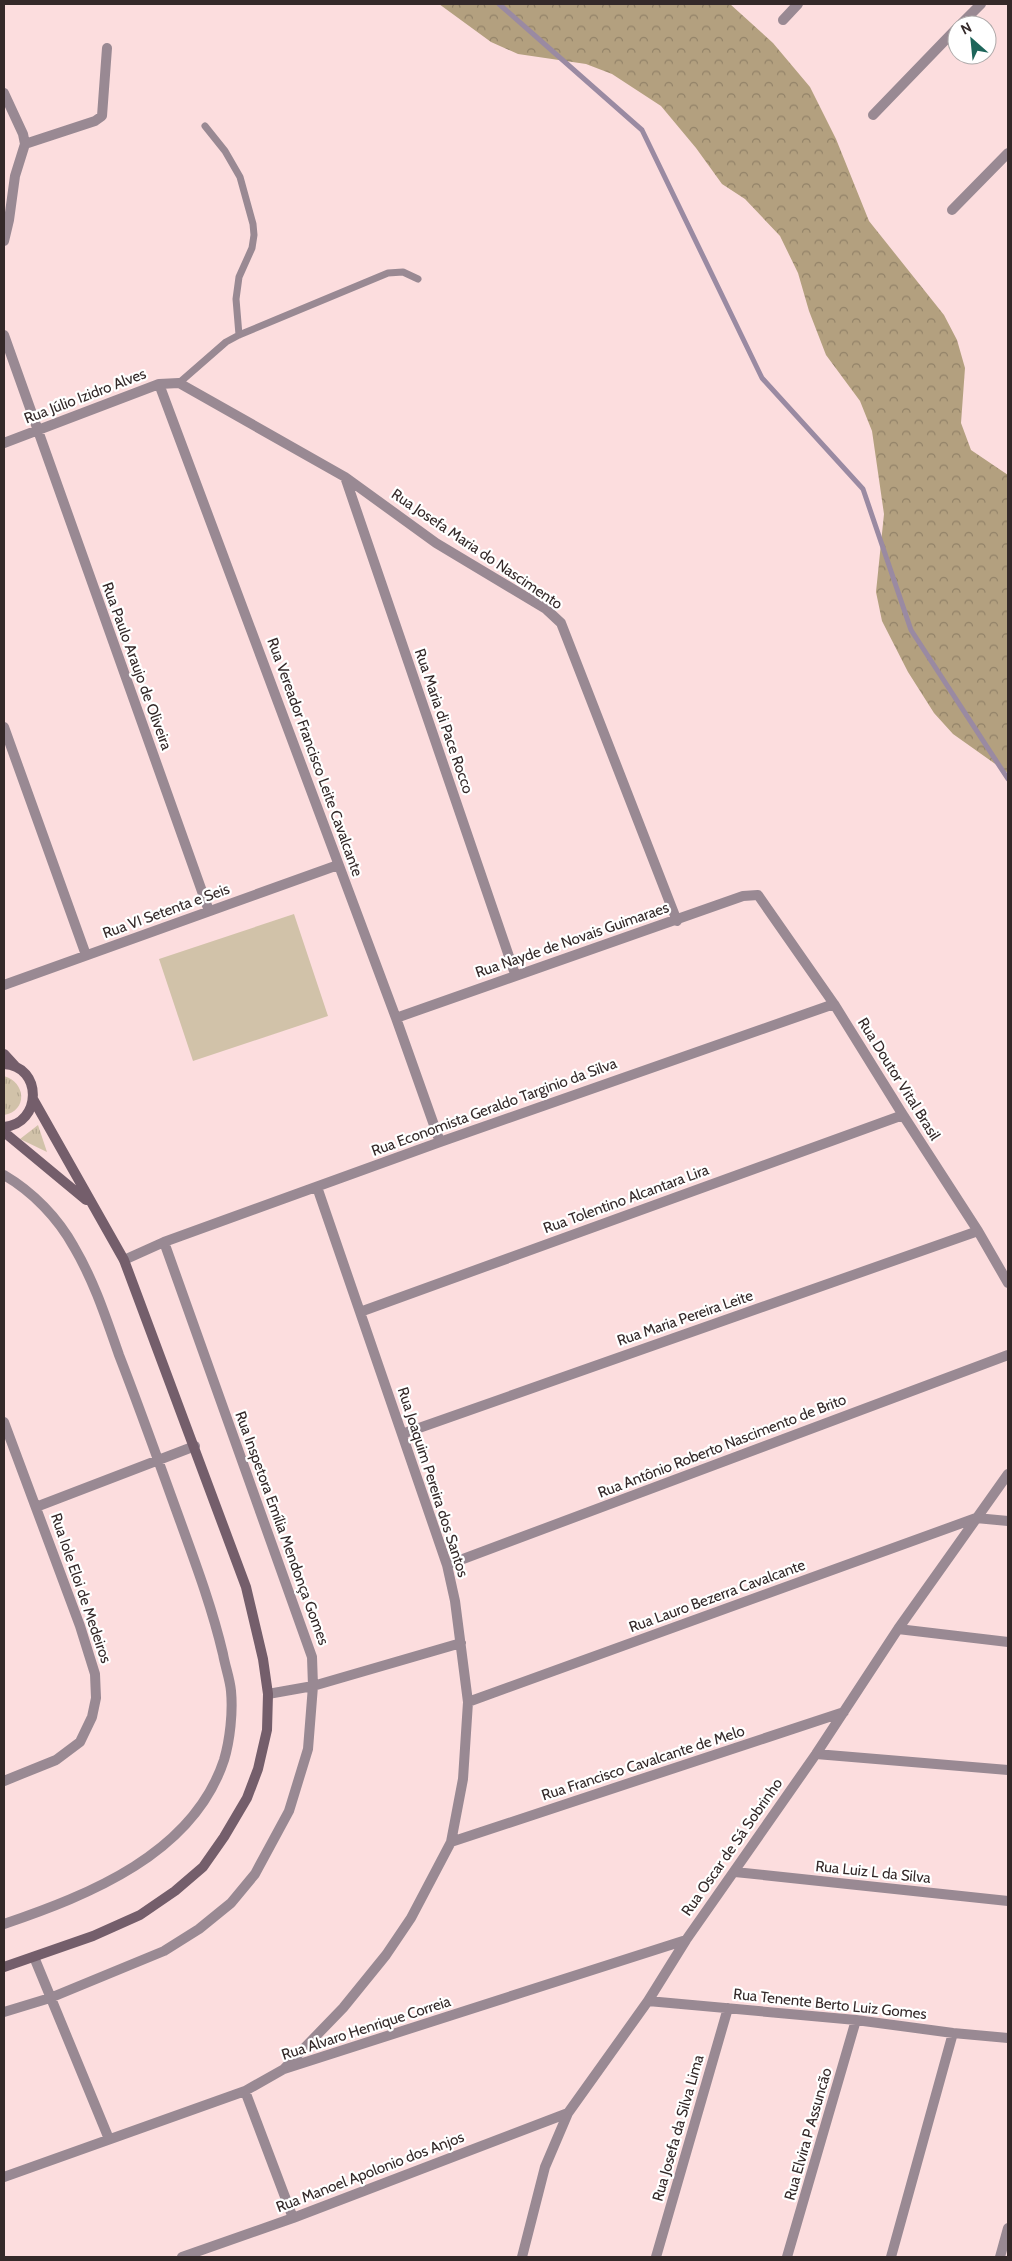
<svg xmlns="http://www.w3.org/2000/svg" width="1012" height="2261" viewBox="0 0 1012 2261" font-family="Cabin,sans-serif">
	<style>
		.grass { fill: url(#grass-tufts) }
		.forest { fill: url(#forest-crowns) }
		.pitch { fill: #d1c2a9 }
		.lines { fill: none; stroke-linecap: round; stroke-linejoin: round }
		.stream { stroke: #9a8aa2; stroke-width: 5 }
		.lane { stroke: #998993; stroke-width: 7 }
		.street { stroke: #998993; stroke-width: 10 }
		.secondary { stroke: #745e6b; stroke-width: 10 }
		.labels { text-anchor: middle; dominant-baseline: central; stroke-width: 4.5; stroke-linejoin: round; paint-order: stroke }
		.street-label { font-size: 15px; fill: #342929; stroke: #fff }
	</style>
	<defs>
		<pattern id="grass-tufts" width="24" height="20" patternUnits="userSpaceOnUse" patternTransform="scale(1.25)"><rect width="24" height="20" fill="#d1c2a9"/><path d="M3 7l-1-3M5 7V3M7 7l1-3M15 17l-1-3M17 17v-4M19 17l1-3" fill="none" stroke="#b4a791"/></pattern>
		<pattern id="forest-crowns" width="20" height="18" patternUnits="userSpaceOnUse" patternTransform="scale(1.25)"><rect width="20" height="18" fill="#b3a07f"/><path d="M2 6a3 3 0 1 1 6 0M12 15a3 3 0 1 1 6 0" fill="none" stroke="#928268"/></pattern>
	</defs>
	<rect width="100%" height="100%" fill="#fcddde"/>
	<!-- grass -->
	<path class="grass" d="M4,1076C26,1082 28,1111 4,1115Z
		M38,1125L47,1152L20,1139Z"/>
	<!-- forest -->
	<path class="forest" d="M439,4H730L773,43L810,87L836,139L869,221L944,315L957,340L965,368L961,423L971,450L1008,475V773L953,734L934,713L908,672L882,621L876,592L884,514L872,431L860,401L826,355L809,311L798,273L780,236L745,199L722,184L696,148L661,106L612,74L586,64L518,54L491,42Z"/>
	<!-- pitch -->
	<path class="pitch" d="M294,914L328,1016L193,1061L159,959Z"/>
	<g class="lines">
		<!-- stream -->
		<path class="stream" d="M499,4L642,130L762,378L863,489L911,630L1008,779"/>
		<!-- lane -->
		<path class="lane" d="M205,126L225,151L240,177L253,224L254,235L252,248L239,277L236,299L239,335
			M179,383L226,342L239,335L388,273L403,272L418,279"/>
		<!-- street -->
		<path class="street" d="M783,20L798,4
			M960,25L981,4
			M4,93L23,134L25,144L15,176L9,220L4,241
			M873,115L957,28
			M25,144L95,121L102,116L107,48
			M952,210L1008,153
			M4,335L209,911
			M159,384L396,1018L440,1142
			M4,443L159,384L179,383L345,477L436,543L546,609L561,623L677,921
			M345,477L515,974
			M4,727L86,955
			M4,985L338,865
			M396,1018L743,896L758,895L834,1004L903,1115L978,1231L1008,1283
			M4,1175C33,1192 58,1218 74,1247C94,1281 106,1318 119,1355C138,1404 156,1454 174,1504C192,1554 211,1603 223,1654C225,1666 230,1679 231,1691C233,1712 230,1740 224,1760C193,1854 89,1895 4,1924
			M164,1242L440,1142L834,1004
			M360,1312L903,1115
			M4,1422L80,1626L95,1674L96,1698L92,1717L80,1742L56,1760L4,1781
			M402,1434L978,1231
			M36,1507L195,1446
			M447,1565L1008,1355
			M898,1629L1008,1642
			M268,1694L313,1686L461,1643
			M468,1702L976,1518L1008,1521
			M816,1754L1008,1770
			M451,1842L844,1712
			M735,1872L1008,1901
			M34,1957L109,2139
			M648,2001L856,2020L953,2033L1008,2038
			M4,2012L50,1998L164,1951L199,1929L231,1903L255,1874L289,1811L308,1749L313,1686L312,1657L164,1242L124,1260
			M284,2069L343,2008L386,1955L411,1918L451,1842L463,1779L468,1702L455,1601L447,1565L317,1187
			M245,2091L293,2218
			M4,2177L245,2091L284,2069L686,1940
			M182,2257L293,2218L568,2113
			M522,2257L545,2167L568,2113L648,2001L686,1940L816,1754L898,1629L1008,1474
			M656,2257L728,2008
			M787,2257L856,2020
			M891,2257L953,2033
			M1000,2257L1008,2228"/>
		<!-- secondary -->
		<path class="secondary" d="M4,1054L15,1066
			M4,1064C43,1066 42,1124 4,1127
			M4,1132L86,1200
			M4,1967L93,1936L140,1915L175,1891L203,1867L224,1837L247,1798L258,1769L267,1730L268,1694L263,1659L246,1587L124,1260L33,1099"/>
	</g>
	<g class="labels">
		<!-- street labels -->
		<g class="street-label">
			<text transform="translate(85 396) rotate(-21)">Rua Júlio Izidro Alves</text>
			<text transform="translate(477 549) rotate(34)">Rua Josefa Maria do Nascimento</text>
			<text transform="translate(137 666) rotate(70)">Rua Paulo Araujo de Oliveira</text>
			<text transform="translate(444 721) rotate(71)">Rua Maria di Pace Rocco</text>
			<text transform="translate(315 757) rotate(70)">Rua Vereador Francisco Leite Cavalcante</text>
			<text transform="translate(166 911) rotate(-20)">Rua VI Setenta e Seis</text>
			<text transform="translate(572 940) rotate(-19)">Rua Nayde de Novais Guimaraes</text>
			<text transform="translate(899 1079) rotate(58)">Rua Doutor Vital Brasil</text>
			<text transform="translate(494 1107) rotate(-20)">Rua Economista Geraldo Targinio da Silva</text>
			<text transform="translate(626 1199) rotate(-20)">Rua Tolentino Alcantara Lira</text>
			<text transform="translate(685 1318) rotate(-19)">Rua Maria Pereira Leite</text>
			<text transform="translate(722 1446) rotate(-21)">Rua Antônio Roberto Nascimento de Brito</text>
			<text transform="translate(433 1482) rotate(72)">Rua Joaquim Pereira dos Santos</text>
			<text transform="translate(282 1528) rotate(70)">Rua Inspetora Emília Mendonça Gomes</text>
			<text transform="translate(81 1588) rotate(71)">Rua Iole Eloi de Medeiros</text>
			<text transform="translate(717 1596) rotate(-20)">Rua Lauro Bezerra Cavalcante</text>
			<text transform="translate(643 1763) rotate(-18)">Rua Francisco Cavalcante de Melo</text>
			<text transform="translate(732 1847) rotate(-55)">Rua Oscar de Sá Sobrinho</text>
			<text transform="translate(873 1872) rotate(6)">Rua Luiz L da Silva</text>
			<text transform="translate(830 2004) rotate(6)">Rua Tenente Berto Luiz Gomes</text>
			<text transform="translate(366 2028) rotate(-18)">Rua Alvaro Henrique Correia</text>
			<text transform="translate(678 2128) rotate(-74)">Rua Josefa da Silva Lima</text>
			<text transform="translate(808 2134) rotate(-74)">Rua Elvira P Assuncão</text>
			<text transform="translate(370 2172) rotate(-21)">Rua Manoel Apolonio dos Anjos</text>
		</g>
	</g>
	<!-- border -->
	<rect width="1012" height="2261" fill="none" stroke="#342929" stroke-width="10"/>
	<!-- north arrow -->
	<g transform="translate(972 40) rotate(333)"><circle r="24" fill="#ffffff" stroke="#aea9a9"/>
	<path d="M0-4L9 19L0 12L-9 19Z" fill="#1d655a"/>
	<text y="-8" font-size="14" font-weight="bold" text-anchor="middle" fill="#342929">N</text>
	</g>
</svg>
